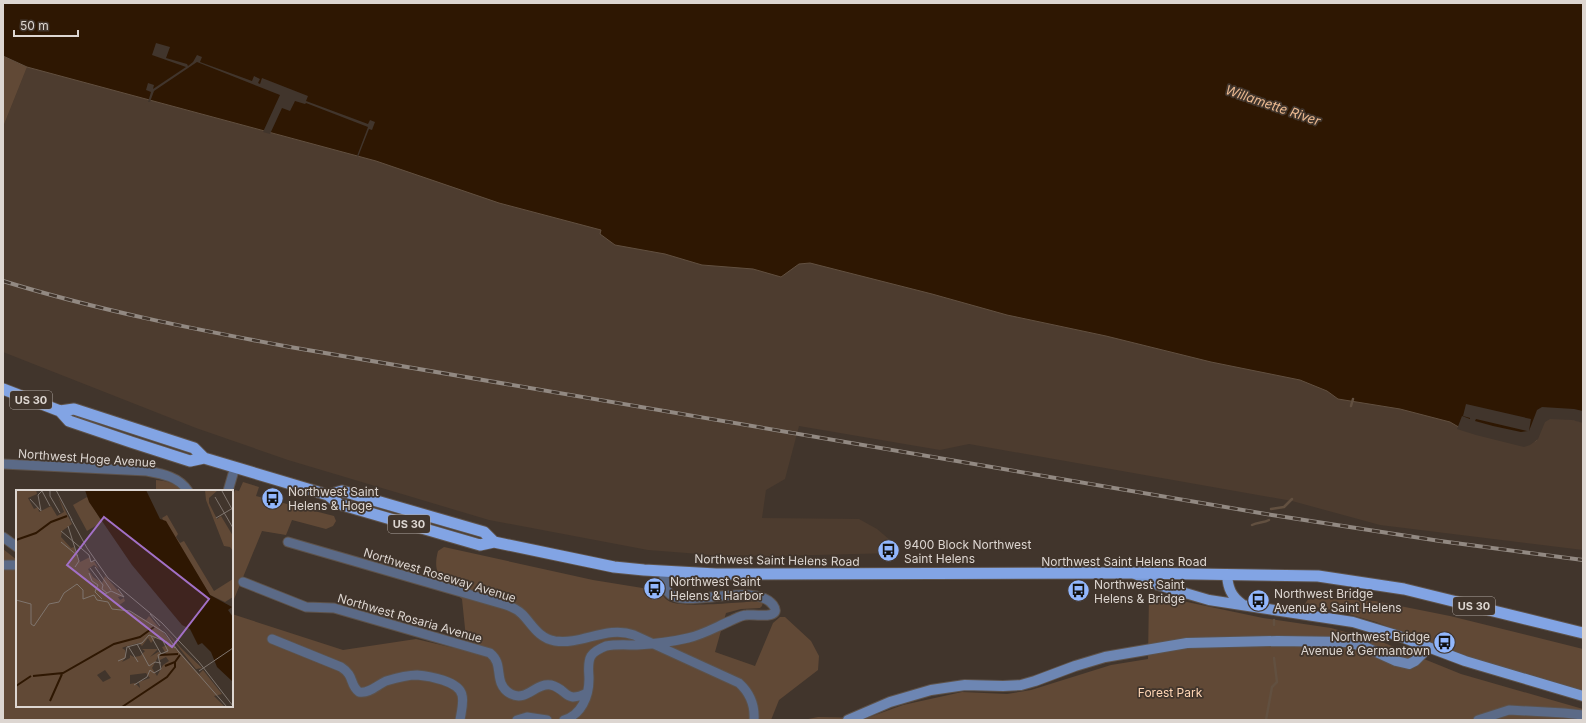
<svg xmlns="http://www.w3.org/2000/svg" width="1586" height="723" viewBox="0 0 1586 723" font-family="Inter,sans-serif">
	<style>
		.built { fill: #4d3c2f; fill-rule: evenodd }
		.green { fill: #614936 }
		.water { fill: #2e1702; stroke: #625040 }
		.pier { fill: #41352c; fill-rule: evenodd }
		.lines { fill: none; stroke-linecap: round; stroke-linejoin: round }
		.stream { stroke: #625040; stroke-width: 2.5 }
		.minor-casing { stroke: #5d524a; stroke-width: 11 }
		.secondary-casing { stroke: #5d524a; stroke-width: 12 }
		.primary-casing { stroke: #5d524a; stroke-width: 12 }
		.trunk-casing { stroke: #5d524a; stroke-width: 13 }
		.minor { stroke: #5b6a87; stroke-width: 9 }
		.secondary { stroke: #6d86b3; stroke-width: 10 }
		.primary { stroke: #7b9bd5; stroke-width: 10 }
		.trunk { stroke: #82a4e4; stroke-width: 11 }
		.rail-casing { stroke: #928982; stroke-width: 4 }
		.rail { stroke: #41352c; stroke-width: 2.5; stroke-dasharray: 8; stroke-linecap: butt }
		.labels { text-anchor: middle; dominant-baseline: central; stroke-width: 3.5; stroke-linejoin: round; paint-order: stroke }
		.shield { fill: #41352c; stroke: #aea6a0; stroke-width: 1 }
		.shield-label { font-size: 11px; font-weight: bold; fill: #ddd6d1 }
		.street-label { font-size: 12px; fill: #ddd6d1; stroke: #41352c }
		.poi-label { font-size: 12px; fill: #ddd6d1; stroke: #41352c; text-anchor: start }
		.park-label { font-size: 12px; fill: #ffd6b5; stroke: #41352c }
		.water-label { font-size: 13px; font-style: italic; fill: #ebb990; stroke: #41352c }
		.inset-river { fill: none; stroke: #2e1702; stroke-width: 2 }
		.inset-road { fill: none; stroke: #7f756e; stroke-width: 1 }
		.view { fill: #a270c6; fill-opacity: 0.15; stroke: #a270c6; stroke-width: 2 }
		.inset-edge { fill: none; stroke: #ddd6d1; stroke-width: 2 }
	</style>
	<rect width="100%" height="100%" fill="#41352c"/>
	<!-- built -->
	<path class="built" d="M27,67L376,161L436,180L444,158L400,165L396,163L397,159L401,161V162L445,155L491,171L493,166L488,164L490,158L498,160L494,172L511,177L515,165L554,178L551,188L572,195L576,184L582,187L580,192L577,191L575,196L603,205L606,194L614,196L612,202L607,201L606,205L643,250L666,254L702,265L753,269L781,277L799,264L810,263L932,294L1007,315L1106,336L1154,348L1148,313L1130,310L1128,321H1125L1126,315L1113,313L1114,308L1125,310L1126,308L1132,309V307L1107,301L1108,297L1113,298V301L1130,305L1131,302L1136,303V306L1176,314L1177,311L1182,312V315L1207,320L1208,318L1215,319L1214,324L1165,314L1164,319L1157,325L1161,350L1211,362L1300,380L1327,391L1338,399L1400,409L1450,422L1462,429L1476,433L1525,445L1536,441L1545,420L1550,417L1571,419L1583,422V550L1380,525L1292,501L969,444L940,450L799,426L785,479L766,490L762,518L859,519L877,529L890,540L896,553L773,556L712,555L648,550L489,520L288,460L196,428L3,352V127ZM447,159L510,180L502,203L440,181ZM521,184L538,190L540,188L607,209L638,249L615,245L600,234L602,230L514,206Z"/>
	<!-- green -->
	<path class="green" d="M3,56L27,67L3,127Z
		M156,480C167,481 175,483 182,491H156Z
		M243,482L259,487L256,496L334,516L336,521L333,526L326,529L292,520L286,535L262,531L232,604V499L235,490L239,491Z
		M444,547L593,580L661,591C663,597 666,600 671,602C685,608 742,602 760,601L763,602L762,606L760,608L741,609L726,613L715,652L755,666L773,623L780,617H785L811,641L819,656L818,670L779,700L771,720H3V549L17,560V706H232V614L343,650L416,639L454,648L466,638L462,599C445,582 431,577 438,551Z
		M1149,594L1263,618L1331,628L1382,642L1461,674L1583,709V720H803L818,717L867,718L903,705L962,692L1007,694L1031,690L1111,665L1148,659Z
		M1309,598L1375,601L1450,616L1583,649V691L1467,658L1376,622L1338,611L1304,605Z"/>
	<!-- water -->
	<path class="water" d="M3,3H1583V422C1576,420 1551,414 1545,420C1541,425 1538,435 1536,441L1462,429L1450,422L1400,409L1338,399L1327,391L1300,380L1211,362L1106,336L1007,315L932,294L810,263L799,264L781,277L753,269L702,265L665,254L615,245L600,234L601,230L499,203L376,161L27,67L3,56Z"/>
	<!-- pier -->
	<path class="pier" d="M156,43L170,47L166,58L187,64L188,66L193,62L197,55L202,57L200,62L252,81L254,76L260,79L258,83L260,84L262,78L308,96L306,101L368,124L370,120L375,122L372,130L369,129L358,157L357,156L368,127L306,103L305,104L295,101L290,111L282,108L270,134L263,132L280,95L197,62L154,91L150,102H148L151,92L146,90L148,83L154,85L153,89L186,67L152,55Z
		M1466,404L1531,419L1529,431L1537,410L1542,407L1574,409L1583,411V423L1572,420L1550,419L1545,422L1538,439L1530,445L1524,447L1476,435L1457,429L1462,416L1470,419V418L1463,416ZM1476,419L1527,431H1528L1521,432L1493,426L1475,421Z"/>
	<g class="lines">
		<!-- stream -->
		<path class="stream" d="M1351,406L1353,399
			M1271,509L1284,507L1292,499
			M1252,525C1258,522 1264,523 1269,520
			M1274,620V625
			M1266,720L1272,687L1277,682L1274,658"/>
		<defs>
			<path id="minor" d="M3,464L147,471C163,474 179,477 188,491
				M228,491L235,467
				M3,537L17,547
				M288,542L506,605C512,607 517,609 522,614C532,624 538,638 555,641C582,645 607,625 634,635L739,683C750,693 755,705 754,720
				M3,565H17
				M243,582L306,607L334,608L490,653C501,662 497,672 501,683C503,688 507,692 511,694C527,702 536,682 551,685C568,689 564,704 587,693
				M272,639L341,667C355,676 349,684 359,692C369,694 377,685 386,681C396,678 406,675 417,675C429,676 459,681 462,695C464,703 461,713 460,720
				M517,720L527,717L547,720
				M564,720C581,715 589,697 589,679C589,672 587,663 591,656C594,651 601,648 606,646C616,644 627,645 637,645C654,644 671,642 688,638C702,635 716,627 730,621C735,619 741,615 747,615C752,614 784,620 773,605C754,580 682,611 668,592C664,586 664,578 664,571
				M1478,720L1509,710L1564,713L1583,715"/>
			<path id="secondary" d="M848,720L890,702L931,690L965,685L1003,686L1021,685L1035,681L1075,666L1105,657L1187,643L1277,641L1347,642L1365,647L1396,661L1409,664L1415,661L1423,653L1426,646"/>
			<path id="primary" d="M1133,573L1158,585L1209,600L1353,622L1396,635L1465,661L1583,696
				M1227,575C1228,588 1231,596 1242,604"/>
			<path id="trunk" d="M3,389L60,411L74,409L194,448L204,458
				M60,411L69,421L131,442L190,461L204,458L328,495L339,504L480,545L494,542L614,567L644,570L716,574L1133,573L1318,576L1404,589L1583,633
				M328,495L342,491L484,532L494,542"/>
		</defs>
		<!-- minor casing -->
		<use href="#minor" class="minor-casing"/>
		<!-- secondary casing -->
		<use href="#secondary" class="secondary-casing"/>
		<!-- primary casing -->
		<use href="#primary" class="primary-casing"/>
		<!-- trunk casing -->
		<use href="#trunk" class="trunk-casing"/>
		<!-- minor -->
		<use href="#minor" class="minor"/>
		<!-- secondary -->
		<use href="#secondary" class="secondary"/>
		<!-- primary -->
		<use href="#primary" class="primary"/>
		<!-- trunk -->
		<use href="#trunk" class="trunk"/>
		<defs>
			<path id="rail" d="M3,281C97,310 193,329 290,347L1272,515L1440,541L1583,560"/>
		</defs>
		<!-- rail casing -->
		<use href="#rail" class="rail-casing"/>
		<!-- rail -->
		<use href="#rail" class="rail"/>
	</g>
	<!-- icons -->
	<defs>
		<symbol id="bus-disc" viewBox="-11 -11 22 22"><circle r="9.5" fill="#92b7fd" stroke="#41352c"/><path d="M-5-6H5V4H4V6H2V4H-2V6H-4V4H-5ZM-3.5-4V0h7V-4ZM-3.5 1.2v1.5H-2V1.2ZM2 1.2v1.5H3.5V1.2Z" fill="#111"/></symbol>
	</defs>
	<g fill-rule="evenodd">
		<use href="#bus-disc" x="260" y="486" width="25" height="25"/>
		<use href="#bus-disc" x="876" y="538" width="25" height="25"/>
		<use href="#bus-disc" x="642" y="576" width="25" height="25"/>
		<use href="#bus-disc" x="1066" y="578" width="25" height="25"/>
		<use href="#bus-disc" x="1246" y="588" width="25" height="25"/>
		<use href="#bus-disc" x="1432" y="630" width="25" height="25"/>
	</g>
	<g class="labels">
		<!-- shield labels -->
		<g class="shield">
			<rect x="10" y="391" width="42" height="18" rx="3"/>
			<rect x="388" y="515" width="42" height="18" rx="3"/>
			<rect x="1453" y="597" width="42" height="18" rx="3"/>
		</g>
		<g class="shield-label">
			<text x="31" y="400">US 30</text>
			<text x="409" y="524">US 30</text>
			<text x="1474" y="606">US 30</text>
		</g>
		<!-- street labels -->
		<g class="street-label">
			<text transform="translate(87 458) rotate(4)">Northwest Hoge Avenue</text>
			<text transform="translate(777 560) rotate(1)">Northwest Saint Helens Road</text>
			<text x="1124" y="561">Northwest Saint Helens Road</text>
			<text transform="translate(440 575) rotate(17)">Northwest Roseway Avenue</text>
			<text transform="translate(410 618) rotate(16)">Northwest Rosaria Avenue</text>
		</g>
		<!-- poi labels -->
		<g class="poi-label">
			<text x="288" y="491">Northwest Saint<tspan x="288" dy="14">Helens &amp; Hoge</tspan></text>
			<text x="904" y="544">9400 Block Northwest<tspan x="904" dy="14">Saint Helens</tspan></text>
			<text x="670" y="581">Northwest Saint<tspan x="670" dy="14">Helens &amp; Harbor</tspan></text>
			<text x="1094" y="584">Northwest Saint<tspan x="1094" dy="14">Helens &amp; Bridge</tspan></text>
			<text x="1274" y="593">Northwest Bridge<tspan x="1274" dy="14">Avenue &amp; Saint Helens</tspan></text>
			<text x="1430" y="636" text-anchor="end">Northwest Bridge<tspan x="1430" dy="14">Avenue &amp; Germantown</tspan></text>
		</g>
		<!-- park labels -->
		<g class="park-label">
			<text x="1170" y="692">Forest Park</text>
		</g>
		<!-- water labels -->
		<g class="water-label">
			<text transform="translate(1273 105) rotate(19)">Willamette River</text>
		</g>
	</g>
	<!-- overview -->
	<g transform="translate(16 490)">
		<rect width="217" height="217" fill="#41352c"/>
		<path d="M0,0H20L21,4L12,8L18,19L22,17L23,22L35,16L41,26L48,22L42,6L56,34L46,41L45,47L55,58L58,57L64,72L74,67V71H78L83,79L78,75L72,79L77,87L86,93L89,86L107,106L102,107L104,110L108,108L109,111L102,116L130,130L133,126L183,184L187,180L206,204L198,206L209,217H0ZM140,147L152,155L146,157L150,164L142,162L134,167L142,159H126L129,161L124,166L118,167L114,165V168L106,172L110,167L109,160L106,158L108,157L123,153L126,156L132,148L135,153ZM142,167L144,170L150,167L153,171L147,175L141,186L136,178ZM89,180L95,188L87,192L81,185ZM130,183L134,188L123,192L124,198L119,193L114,194V185ZM189,0H202L193,8V13L201,29L205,26L217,46V61L214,57L208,56L190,10ZM71,7L86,32L71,41L57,15ZM151,25L162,44L160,47L164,53L168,51L198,101L217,89V107L209,112L194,105L146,28ZM144,134L165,158L186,178L180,179Z" fill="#614936" fill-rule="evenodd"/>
		<path d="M69,0H130L144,29L150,31L194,105L216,117L212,120L217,127V199V192L201,177L195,162L186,153L182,155L174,139L166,135L116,75L73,12Z" fill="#2e1702"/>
		<path class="inset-river" d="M0,50L20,43L35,32L51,26M144,165L162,164M149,176L159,172L164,165M17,186L47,183L98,154L124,147L138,137M0,196L15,186M34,211L46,184M106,217L151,187L159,177V172"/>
		<path class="inset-road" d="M34,0V6L44,23M40,0L56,30M26,1L34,16M206,1L217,21M199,7L217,38M14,9L25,21M25,21L22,5L26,1M200,28L217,18M55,29L71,58L92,88L146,133L183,172L217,216M52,36L63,71L59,77M45,41L73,65L75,72L79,70M45,52L62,66M79,77L95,100M74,78L87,95L86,99L91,103M73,83L76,91L82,95L80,99M86,109L79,102L80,99L89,104L95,101L108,107L102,99M0,110L15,114V134L18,136L33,114L43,112L48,103L61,94L67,100V109L78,105L81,110L92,112L96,119L114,121L149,143M134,124L144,136M149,143L162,161L211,217M135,146L145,164M121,154L133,176L139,172L145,173M112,156L122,172M102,171L109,168L111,157L126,153L133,145L151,152L159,158M183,181L217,158M118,195L131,187L134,180L138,183L145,179L142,165L152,161L147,151"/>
		<path class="view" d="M88,27L193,109L156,157L51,75Z"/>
		<rect width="217" height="217" class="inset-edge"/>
	</g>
	<!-- border -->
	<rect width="1586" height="723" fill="none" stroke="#ddd6d1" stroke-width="8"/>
	<!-- scale -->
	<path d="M14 30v6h64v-6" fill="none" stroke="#ddd6d1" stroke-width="2"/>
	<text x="20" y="30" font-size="12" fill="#ddd6d1" stroke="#41352c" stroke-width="3" paint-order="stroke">50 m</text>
</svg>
